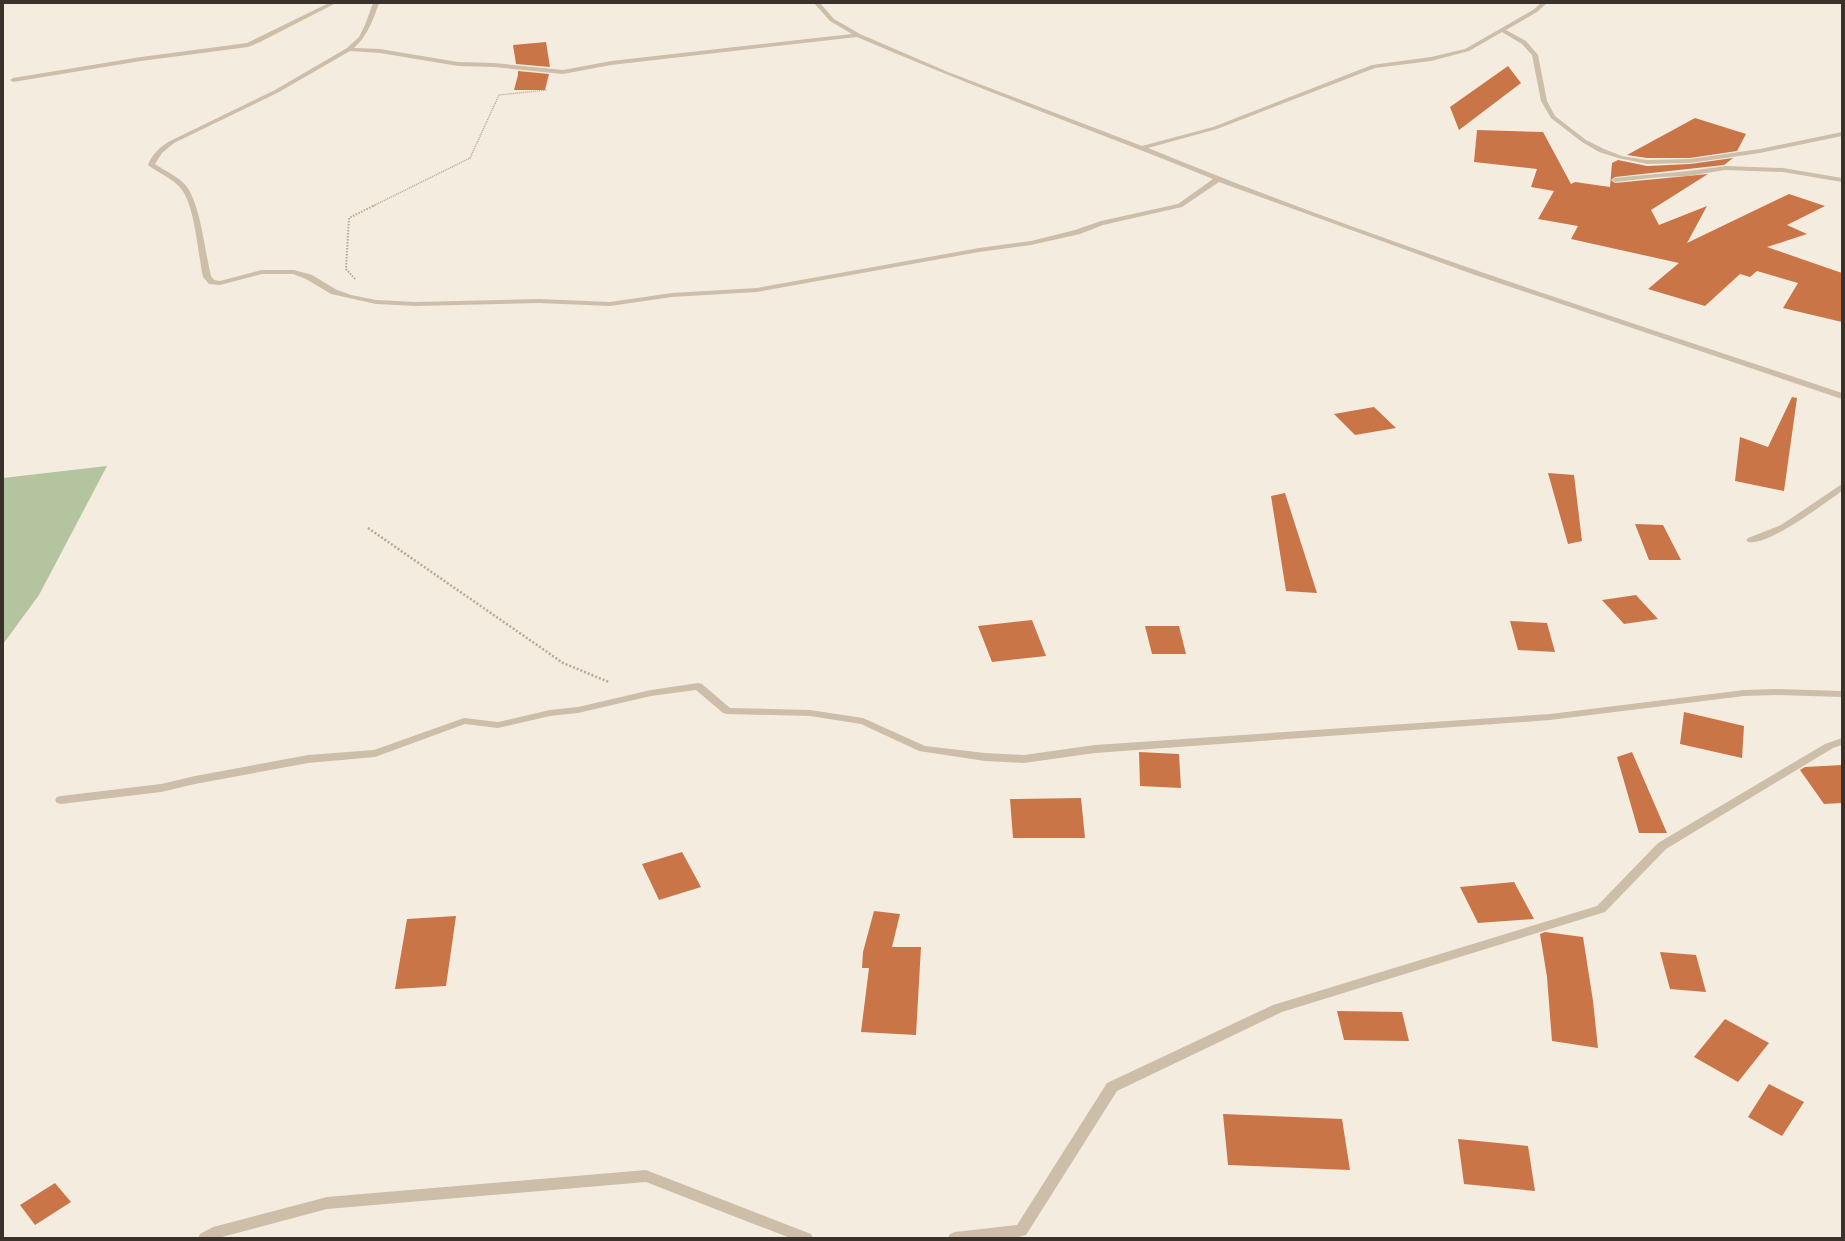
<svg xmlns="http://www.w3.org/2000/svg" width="1845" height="1241" viewBox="0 0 1845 1241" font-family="Cabin,sans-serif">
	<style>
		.green { fill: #b3c49e }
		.building { fill: #ca7547 }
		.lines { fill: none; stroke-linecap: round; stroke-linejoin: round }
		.path-far2 { stroke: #b9a894; stroke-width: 1.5; stroke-dasharray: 1 1; stroke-linecap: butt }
		.path-far1 { stroke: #b9a894; stroke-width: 2; stroke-dasharray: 1.5 1.5; stroke-linecap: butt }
		.path { stroke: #b9a894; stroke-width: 2.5; stroke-dasharray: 2 2; stroke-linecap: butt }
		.minor { fill: #cdbeaa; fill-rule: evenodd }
	</style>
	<rect width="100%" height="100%" fill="#f4ecdf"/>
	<!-- green -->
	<path class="green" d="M107,466L39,595L3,644V478Z"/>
	<!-- building -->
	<path class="building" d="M546,42L550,67L516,64L513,45Z
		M1508,66L1521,83L1459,130L1450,107Z
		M518,71L549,74L545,90H514L518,75Z
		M1695,118L1746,134L1737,151L1690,158H1647L1627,155Z
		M1477,130L1543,132L1571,184L1575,182L1610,187L1612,163L1618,160L1647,166L1690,164L1733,158L1724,165L1615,177L1611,180L1615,183L1708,174L1651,210L1659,225L1707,206L1687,243L1789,194L1825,206L1787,225L1807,234L1767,247L1842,273V322L1783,308L1798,283L1757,271L1750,277L1740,274L1705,306L1648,289L1679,263L1571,239L1578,226L1538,219L1554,191L1531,187L1537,169L1474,162Z
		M1792,397L1797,398L1784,491L1735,481L1740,437L1768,447Z
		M1374,407L1396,428L1355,435L1334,414Z
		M1548,473L1574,475L1582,541L1568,544Z
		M1285,493L1317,593L1286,591L1271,496Z
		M1635,524L1663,525L1681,560H1649Z
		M1636,595L1658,619L1624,624L1602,600Z
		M1032,620L1046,656L992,662L978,626Z
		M1510,621L1547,623L1555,652L1518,650Z
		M1145,626H1179L1186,654H1152Z
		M1684,712L1744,726L1742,758L1680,744Z
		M1139,752L1179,754L1181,788L1140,786Z
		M1632,752L1667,833H1639L1617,757Z
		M1842,765V803L1824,804L1800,770L1805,767Z
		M1081,798L1085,838H1013L1010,799Z
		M682,852L701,887L659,900L642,864Z
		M1514,882L1534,919L1478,923L1460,887Z
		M874,911L900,914L892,947H921L916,1035L861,1032L869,968H862L863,952Z
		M456,916L446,986L395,989L407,919Z
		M1545,932L1583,937L1593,1001L1598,1048L1552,1041L1547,977L1540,934Z
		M1660,952L1696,955L1706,992L1670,989Z
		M1337,1011L1402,1012L1409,1041L1344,1040Z
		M1725,1019L1769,1043L1738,1082L1694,1057Z
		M1769,1084L1804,1102L1782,1136L1748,1117Z
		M1223,1114L1342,1119L1350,1170L1228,1165Z
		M1458,1139L1528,1146L1535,1191L1464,1184Z
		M55,1183L71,1202L35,1225L20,1205Z"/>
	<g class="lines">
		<!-- path-far2 -->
		<path class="path-far2" d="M373,206L470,158L499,95L547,90"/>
		<!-- path-far1 -->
		<path class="path-far1" d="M355,279L346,269L349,218L375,205"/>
		<!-- path -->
		<path class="path" d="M368,528L563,663L609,682"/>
		<!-- minor -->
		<path class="minor" d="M329,3H336L260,42L248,47L141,61L13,82L10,80L13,78L141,57L247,43Z
			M373,3H379C373,20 368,35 354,48L380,49L458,62L494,63L563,70L611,61L852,34L830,21L814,3H820L834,19L860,34L948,72L1142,146L1213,127L1372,65L1431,57L1465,49L1533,10L1541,3H1547L1537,12L1506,30L1526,41L1538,55L1547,101L1555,116L1586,140L1604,149L1622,156L1647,160L1690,159L1760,149L1842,132V136L1760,153L1690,163L1647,164L1618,158L1599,152L1582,142L1551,118L1541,101L1532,55L1522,44L1502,32L1469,51L1431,61L1375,68L1217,129L1148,148C1375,241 1610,315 1842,393V399L1475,275L1219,182L1182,207L1103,225L1080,234L1031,245L979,252L757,292L672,297L610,306L539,303L416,306L376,304L331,294L306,279L293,274H262L220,285L209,284L203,277C198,254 195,208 182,190C174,179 159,173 149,166L148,165C152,154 160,147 170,141L275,90L347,48L359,37L365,25ZM857,37C975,88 1095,131 1213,179L1178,204L1101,221L1075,230L1031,241L979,248L757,288L672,293L610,302L539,299L416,302L376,300L351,295L337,290L312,275L294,270H262L220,281L214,280L211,276C205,252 201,207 187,187C180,177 165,171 155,164L162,153L174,143L279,92L350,51L380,53L458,66L494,67L563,74L611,65Z
			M1725,166L1783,168L1842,178V182L1783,172L1725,170L1688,176L1660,177L1615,182L1612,180L1615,178C1652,174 1688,172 1725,166Z
			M1842,484V491C1825,503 1767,547 1748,542L1746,540L1748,538L1781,525Z
			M698,683L702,684L730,708L810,710L863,718L925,746L985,753L1024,755L1095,745L1550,714L1744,690L1775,689L1842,691V697L1775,695L1744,696L1550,720L1095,753L1024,763L985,761L919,751L861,724L810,716L727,714L723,713L696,690L651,696L578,713L550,716L498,728L465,724L375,757L308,763L195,784L161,792L61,804L57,803L55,800L57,797L61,796L161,784L195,776L308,755L374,750L464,718L498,722L550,710L578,707L651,690Z
			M1842,738V745L1833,748L1666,849L1605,912L1282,1012L1117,1091L1026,1235L1014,1238H948L950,1234L955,1232L1017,1225L1107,1083L1273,1005L1597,906L1658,843L1825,744Z
			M646,1170L811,1234L813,1238H790L646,1182L327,1209L218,1238H198L200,1234L213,1227L327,1197Z"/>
	</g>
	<!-- border -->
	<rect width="1845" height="1241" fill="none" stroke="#3a312a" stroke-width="8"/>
</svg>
